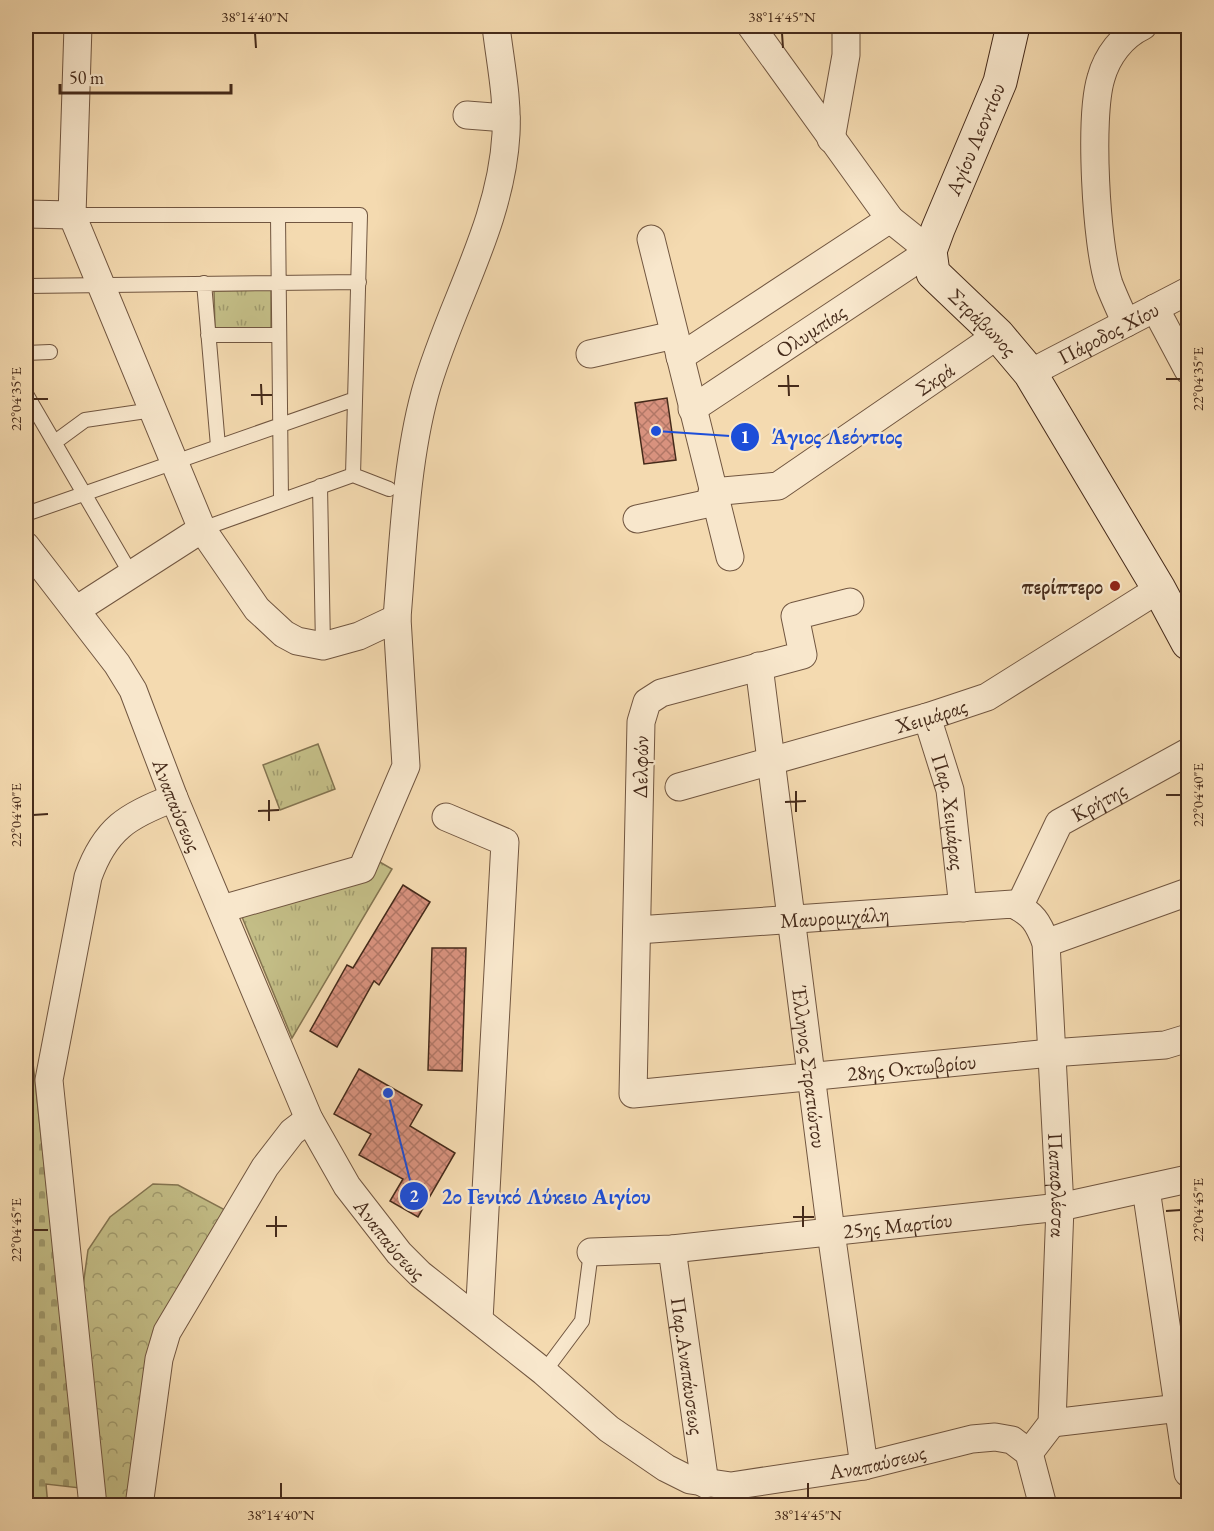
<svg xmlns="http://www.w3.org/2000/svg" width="1214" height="1531" viewBox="0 0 1214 1531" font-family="'EB Garamond',serif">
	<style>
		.forest { fill: url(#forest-crowns); stroke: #847450; stroke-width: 1.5 }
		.cemetery { fill: url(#cemetery-stones); stroke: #847450; stroke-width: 1.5 }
		.park { fill: url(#park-tufts); stroke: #847450; stroke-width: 1.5 }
		.building { fill: url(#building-cross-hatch); stroke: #452a1a; stroke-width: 1.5 }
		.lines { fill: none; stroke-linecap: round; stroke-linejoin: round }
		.lane-casing { stroke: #715640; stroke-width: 16 }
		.street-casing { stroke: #715640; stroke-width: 29 }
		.secondary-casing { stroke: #452a1a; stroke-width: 35 }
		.lane { stroke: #f8e7cc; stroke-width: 14 }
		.street { stroke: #f8e7cc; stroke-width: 27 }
		.secondary { stroke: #f8e7cc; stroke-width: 33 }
		.ticks { fill: none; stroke: #452a1a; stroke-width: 2 }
		.poi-dot { fill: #8f2418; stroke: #f8e7cc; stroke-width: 2 }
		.labels { text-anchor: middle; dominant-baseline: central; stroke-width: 4.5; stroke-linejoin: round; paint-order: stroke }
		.street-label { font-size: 21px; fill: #452a1a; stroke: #f8e7cc }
		.poi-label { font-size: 21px; font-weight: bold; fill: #452a1a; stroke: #f8e7cc; text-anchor: end }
		.leader { fill: none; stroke: #1d4ed8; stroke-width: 2 }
		.callout-dot { fill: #1d4ed8; stroke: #f8e7cc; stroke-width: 2 }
		.mark-label { font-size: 18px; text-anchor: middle; font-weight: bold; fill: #fff }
		.callout-label { font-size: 22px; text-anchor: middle; font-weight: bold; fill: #1d4ed8; stroke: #f8e7cc; stroke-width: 4.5; stroke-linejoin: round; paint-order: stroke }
		.neatline { fill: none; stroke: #452a1a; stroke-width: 2 }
		.ticks-label { font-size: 15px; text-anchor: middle; fill: #452a1a }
	</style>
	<defs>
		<pattern id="forest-crowns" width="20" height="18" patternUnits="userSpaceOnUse" patternTransform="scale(1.5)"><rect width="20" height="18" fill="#c3bd86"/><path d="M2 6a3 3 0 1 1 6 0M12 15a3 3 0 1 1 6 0" fill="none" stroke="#a09a6d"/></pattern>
		<pattern id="cemetery-stones" width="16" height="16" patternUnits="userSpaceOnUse" patternTransform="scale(1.5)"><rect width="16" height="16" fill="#c3bd86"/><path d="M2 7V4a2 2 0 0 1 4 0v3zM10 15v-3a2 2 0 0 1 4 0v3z" fill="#a09a6d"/></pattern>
		<pattern id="park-tufts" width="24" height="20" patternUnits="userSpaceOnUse" patternTransform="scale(1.5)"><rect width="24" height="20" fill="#c3bd86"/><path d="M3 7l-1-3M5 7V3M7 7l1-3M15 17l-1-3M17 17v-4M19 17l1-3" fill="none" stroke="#a09a6d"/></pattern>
		<pattern id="building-cross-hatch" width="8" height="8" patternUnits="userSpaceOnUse" patternTransform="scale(1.5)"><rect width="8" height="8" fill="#d8927e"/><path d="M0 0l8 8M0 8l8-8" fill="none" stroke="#b17766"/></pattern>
	</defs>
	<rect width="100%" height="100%" fill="#f4dab0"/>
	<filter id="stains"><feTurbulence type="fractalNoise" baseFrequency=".00333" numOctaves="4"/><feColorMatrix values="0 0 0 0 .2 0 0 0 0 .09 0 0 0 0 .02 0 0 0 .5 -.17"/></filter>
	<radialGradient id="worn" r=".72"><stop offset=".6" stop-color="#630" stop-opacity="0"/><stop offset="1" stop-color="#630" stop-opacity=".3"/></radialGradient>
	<!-- forest -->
	<path class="forest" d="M153,1184L178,1185L227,1211L174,1339L152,1505H101L80,1308L88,1250L110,1217Z"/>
	<!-- cemetery -->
	<path class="cemetery" d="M26,1035L30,1036L80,1488L46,1484L48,1506L26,1505Z"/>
	<!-- park -->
	<path class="park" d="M271,290V329L215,330L214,291Z
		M318,744L335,789L280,810L263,765Z
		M378,861L392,869L292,1038L242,917Z"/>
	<!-- building -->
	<path class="building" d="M667,398L676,460L644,464L635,403Z
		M403,885L430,902L379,985L374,981L337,1047L310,1031L347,965L353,968Z
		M432,948H466L462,1071L428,1070Z
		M359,1069L422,1105L410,1126L455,1153L418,1217L390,1201L403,1179L359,1155L371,1134L334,1114Z"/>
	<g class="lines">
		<defs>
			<path id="lane" d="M72,215H360L353,475L389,489
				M278,217L281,499
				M204,283L218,446
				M26,286L359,282
				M208,335H279
				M26,353L50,352
				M26,394L131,574
				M55,442L85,420L153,410
				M320,486L323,646
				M26,514L355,399
				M202,529L353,475
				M544,1372L582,1321L591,1252"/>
			<g id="street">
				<path d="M467,115L506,118"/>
				<path d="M831,139L846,55V26"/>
				<path d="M26,214L72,215L78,26"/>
				<path d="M72,215L202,529L257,609L284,634L297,641L323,646L359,636L397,618L406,766L362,869L222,909"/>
				<path d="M651,239L730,557"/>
				<path d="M1155,308L1188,370"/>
				<path d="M1126,323C1120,310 1114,297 1109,284C1096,245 1089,117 1101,78C1107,56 1122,36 1143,26"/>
				<path d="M590,354L674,335"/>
				<path d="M680,357L890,219"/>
				<path id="s1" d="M1030,373L1188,291"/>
				<path id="s2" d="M692,409L930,251L890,219L751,26"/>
				<path id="s3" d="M712,492L778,486L998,335"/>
				<path d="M637,519L715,502"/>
				<path id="s4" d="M26,546L117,664L133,690L174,798L309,1119L347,1186L399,1253L420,1274L544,1372L609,1429L666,1468L690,1480L731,1486L864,1466L972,1439L995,1437L1012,1440L1029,1453L1043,1506"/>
				<path id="s5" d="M850,602L795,616L803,655L661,693L647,702L641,722L633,1094L1051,1053L1165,1045L1188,1038"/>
				<path d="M76,610L202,529"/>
				<path d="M397,618C403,546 406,463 425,393C449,306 501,226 506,134C508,98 500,61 496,26"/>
				<path id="s6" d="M759,666L831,1232L864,1466"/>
				<path id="s7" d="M927,717L950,790L963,908"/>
				<path id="s8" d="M679,787L927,717L987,697L1159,589"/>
				<path d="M446,817L505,842L479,1320"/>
				<path id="s9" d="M1019,907L1059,823L1188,752"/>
				<path id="s10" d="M637,930L1013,904C1033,914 1038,922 1046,943L1060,1207L1052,1423L1029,1453"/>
				<path d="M1046,943L1188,892"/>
				<path d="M1146,1189L1188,1473"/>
				<path id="s11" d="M672,1249L705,1484"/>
				<path id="s12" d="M591,1252L672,1249L1060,1207L1188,1179"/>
				<path d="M1052,1423L1188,1407"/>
				<path d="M93,1506L49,1080L88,877C105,829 128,815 174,798"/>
				<path d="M139,1506L159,1359L167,1332L265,1167L292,1132L309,1119"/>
			</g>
			<g id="secondary">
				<path id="s13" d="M1013,26L1000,82L938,229L930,251L933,273L998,335L1030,373L1159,589L1188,643"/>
			</g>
		</defs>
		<!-- lane casing -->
		<use href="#lane" class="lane-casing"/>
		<!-- street casing -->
		<use href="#street" class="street-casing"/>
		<!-- secondary casing -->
		<use href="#secondary" class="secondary-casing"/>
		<!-- lane -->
		<use href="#lane" class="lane"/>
		<!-- street -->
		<use href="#street" class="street"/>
		<!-- secondary -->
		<use href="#secondary" class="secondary"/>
	</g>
	<!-- ticks -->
	<path class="ticks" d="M255,33L256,48M782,33L783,48M788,375L789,396M1166,379H1181M261,384L262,405M778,386H799M251,395H272M33,399H48M796,791V812M1166,795H1181M269,800V821M785,802L806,801M258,811L279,810M33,815L48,814M803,1206V1227M1166,1211L1181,1210M276,1216V1237M793,1217H814M266,1226H287M33,1230H48M281,1483V1498M808,1483V1498"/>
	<!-- markers -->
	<circle class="poi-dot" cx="1115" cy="586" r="6"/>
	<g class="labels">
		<!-- street labels -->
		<g class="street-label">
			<text transform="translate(975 139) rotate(-67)">Αγίου Λεοντίου</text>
			<text stroke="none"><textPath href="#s13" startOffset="333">Στράβωνος</textPath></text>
			<text stroke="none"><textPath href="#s2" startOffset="142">Ολυμπίας</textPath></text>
			<text stroke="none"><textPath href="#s1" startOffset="88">Πάροδος Χίου</textPath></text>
			<text stroke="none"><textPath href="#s3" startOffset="256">Σκρά</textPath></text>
			<text stroke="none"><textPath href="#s8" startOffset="262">Χειμάρας</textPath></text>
			<text transform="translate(640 767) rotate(-89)">Δελφών</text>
			<text stroke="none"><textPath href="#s9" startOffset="138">Κρήτης</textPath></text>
			<text stroke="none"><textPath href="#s4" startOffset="303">Αναπαύσεως</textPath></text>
			<text stroke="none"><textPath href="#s7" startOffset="98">Παρ. Χειμάρας</textPath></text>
			<text stroke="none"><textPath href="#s10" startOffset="198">Μαυρομιχάλη</textPath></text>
			<text stroke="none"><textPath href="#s6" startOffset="404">Έλληνος Στρατιώτου</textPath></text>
			<text stroke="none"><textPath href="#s5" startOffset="933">28ης Οκτωβρίου</textPath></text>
			<text stroke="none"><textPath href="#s10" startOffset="672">Παπαφλέσσα</textPath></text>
			<text stroke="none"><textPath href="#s12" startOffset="308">25ης Μαρτίου</textPath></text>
			<text stroke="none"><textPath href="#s4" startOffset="789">Αναπαύσεως</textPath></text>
			<text stroke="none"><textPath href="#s11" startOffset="118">Παρ.Αναπάυσεως</textPath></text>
			<text stroke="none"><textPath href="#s4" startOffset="1365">Αναπαύσεως</textPath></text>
		</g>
		<!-- poi labels -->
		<g class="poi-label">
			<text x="1103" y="586">περίπτερο</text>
		</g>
	</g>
	<!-- callouts -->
	<path class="leader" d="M656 431L745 437M388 1093L414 1196"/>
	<g class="callout-dot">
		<circle cx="656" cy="431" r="6"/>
		<circle cx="388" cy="1093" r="6"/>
		<circle cx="745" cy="437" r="15"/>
		<circle cx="414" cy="1196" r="15"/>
	</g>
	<g class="mark-label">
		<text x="745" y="443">1</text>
		<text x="414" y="1202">2</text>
	</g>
	<g class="callout-label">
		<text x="837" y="444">Άγιος Λεόντιος</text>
		<text x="546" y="1204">2ο Γενικό Λύκειο Αιγίου</text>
	</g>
	<!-- margin -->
	<rect width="1214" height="1531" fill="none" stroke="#f4dab0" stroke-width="66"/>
	<!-- scale -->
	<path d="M60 84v9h171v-9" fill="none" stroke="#452a1a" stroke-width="3"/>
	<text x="69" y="84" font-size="18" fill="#452a1a" stroke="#f8e7cc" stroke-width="4.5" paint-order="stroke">50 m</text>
	<rect x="33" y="33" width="1148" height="1465" class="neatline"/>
	<g class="ticks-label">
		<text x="255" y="22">38°14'40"N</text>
		<text x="782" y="22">38°14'45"N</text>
		<text transform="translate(1198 379) rotate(-90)" y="5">22°04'35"E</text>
		<text transform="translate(16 399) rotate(-90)" y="5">22°04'35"E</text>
		<text transform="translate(1198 795) rotate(-90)" y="5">22°04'40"E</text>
		<text transform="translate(16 815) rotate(-90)" y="5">22°04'40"E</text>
		<text transform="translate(1198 1210) rotate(-90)" y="5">22°04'45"E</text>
		<text transform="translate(16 1230) rotate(-90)" y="5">22°04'45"E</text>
		<text x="281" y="1520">38°14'40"N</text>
		<text x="808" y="1520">38°14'45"N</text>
	</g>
	<rect width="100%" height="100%" filter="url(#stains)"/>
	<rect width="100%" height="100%" fill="url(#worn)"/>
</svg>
